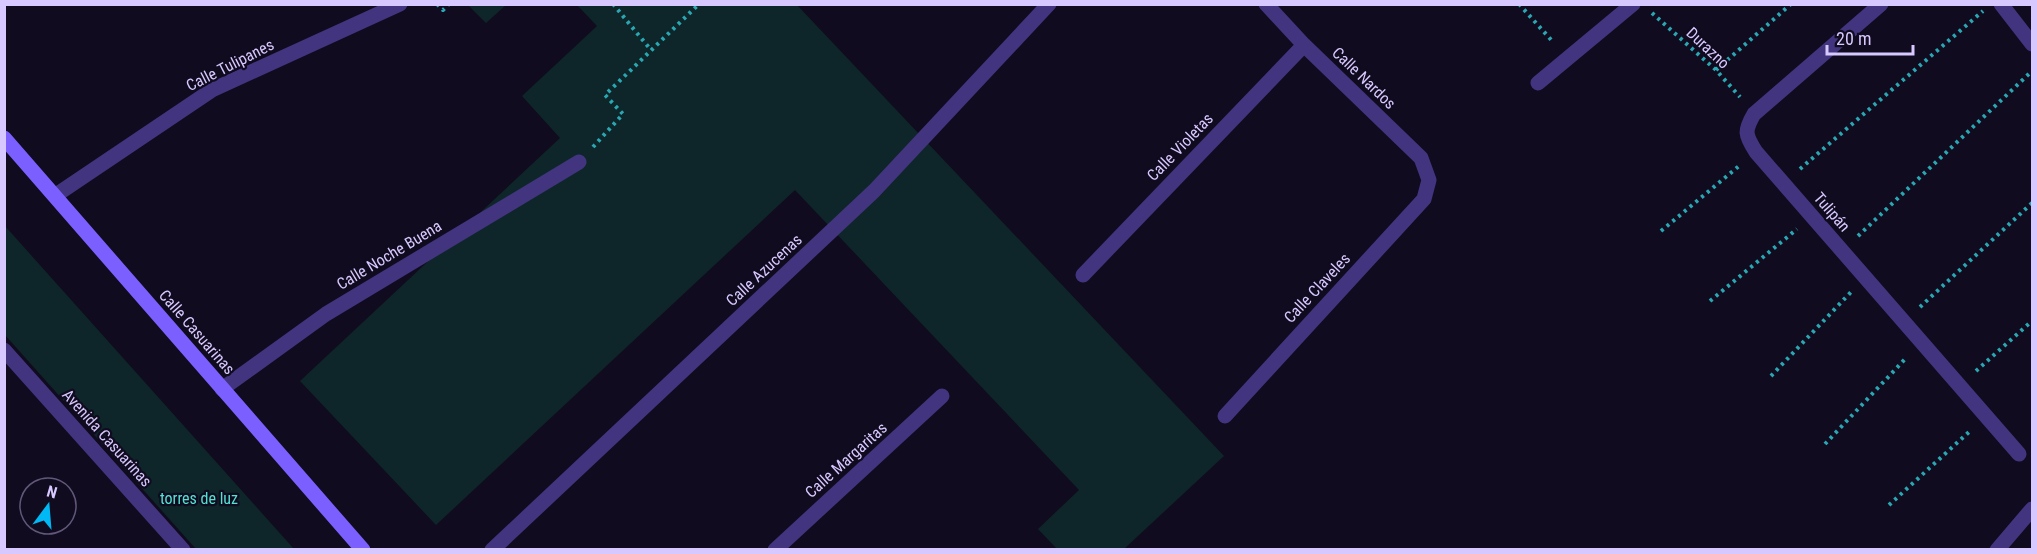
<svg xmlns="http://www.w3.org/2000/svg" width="2037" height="554" viewBox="0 0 2037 554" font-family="'Roboto Condensed',sans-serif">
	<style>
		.green { fill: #0e2629 }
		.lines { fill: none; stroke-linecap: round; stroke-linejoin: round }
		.path { stroke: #29a7b3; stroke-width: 4; stroke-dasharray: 3 4.5; stroke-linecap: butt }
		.street { stroke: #42347f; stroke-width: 15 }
		.secondary { stroke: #7b60ff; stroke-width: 15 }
		.labels { text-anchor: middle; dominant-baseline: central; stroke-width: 4.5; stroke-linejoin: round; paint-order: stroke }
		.street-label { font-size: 16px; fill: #d7c9ff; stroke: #110b1f }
		.park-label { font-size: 16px; fill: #51e2d3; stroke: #110b1f }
	</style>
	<rect width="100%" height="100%" fill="#110b1f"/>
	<!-- green -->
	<path class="green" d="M468,5H506L486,23Z
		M577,5H797L1224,456L1124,549H1057L1038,529L1079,490L795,190L436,525L300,381L560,138L522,96L597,26Z
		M4,226H5L294,549H196L5,335Z"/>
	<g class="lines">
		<!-- path -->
		<path class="path" d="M437,4L443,10L449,4
			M613,4L651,50
			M788,4H789
			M1519,4L1553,42
			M1652,13L1716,70L1740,97
			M1716,70L1791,4
			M593,147L623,114L605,95L699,4
			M1800,169L1983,11
			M1661,231L1739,166
			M1858,236L2032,71
			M1710,301L1797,229
			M1920,307L2032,203
			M1976,371L2032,321
			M1771,376L1851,292
			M1825,444L1907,357
			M1889,505L1970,431"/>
		<!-- street -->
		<path class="street" d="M1881,4L1754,114C1744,131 1745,135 1756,152L2019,454
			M2001,4L2032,44
			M1538,83L1633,4
			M56,195L212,90L400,4
			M1083,275L1304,45
			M4,350L183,550
			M222,389L326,314L579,162
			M1225,416L1424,199L1429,180L1421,158L1304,45L1266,4
			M492,550L874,191L1049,4
			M775,550L942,396
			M1997,550L2032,509"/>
		<!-- secondary -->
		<path class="secondary" d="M4,138L363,550"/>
	</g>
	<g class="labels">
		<!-- street labels -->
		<g class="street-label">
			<text transform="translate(1708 48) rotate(43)">Durazno</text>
			<text transform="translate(230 65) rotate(-27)">Calle Tulipanes</text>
			<text transform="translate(1364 78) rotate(44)">Calle Nardos</text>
			<text transform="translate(1180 147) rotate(-46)">Calle Violetas</text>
			<text transform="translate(1832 212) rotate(49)">Tulipán</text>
			<text transform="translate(389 255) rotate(-31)">Calle Noche Buena</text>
			<text transform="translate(764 270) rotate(-43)">Calle Azucenas</text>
			<text transform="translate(1317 288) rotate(-47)">Calle Claveles</text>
			<text transform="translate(197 332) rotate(49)">Calle Casuarinas</text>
			<text transform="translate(107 438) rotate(48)">Avenida Casuarinas</text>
			<text transform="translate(846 460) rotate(-42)">Calle Margaritas</text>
		</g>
		<!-- park labels -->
		<g class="park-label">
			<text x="199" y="498">torres de luz</text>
		</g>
	</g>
	<!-- border -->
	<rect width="2037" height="554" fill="none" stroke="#d7c9ff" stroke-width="12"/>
	<!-- north arrow -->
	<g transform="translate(48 506) rotate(16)"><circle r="28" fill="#110b1f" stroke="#605779" stroke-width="1.5"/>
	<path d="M0-4.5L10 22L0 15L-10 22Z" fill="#00b8f4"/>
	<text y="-9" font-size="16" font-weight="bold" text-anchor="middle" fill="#d7c9ff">N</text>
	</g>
	<!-- scale -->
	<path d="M1827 45v9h86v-9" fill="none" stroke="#d7c9ff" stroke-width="3"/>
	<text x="1836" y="45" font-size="18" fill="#d7c9ff" stroke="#110b1f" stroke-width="4.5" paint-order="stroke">20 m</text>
</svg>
